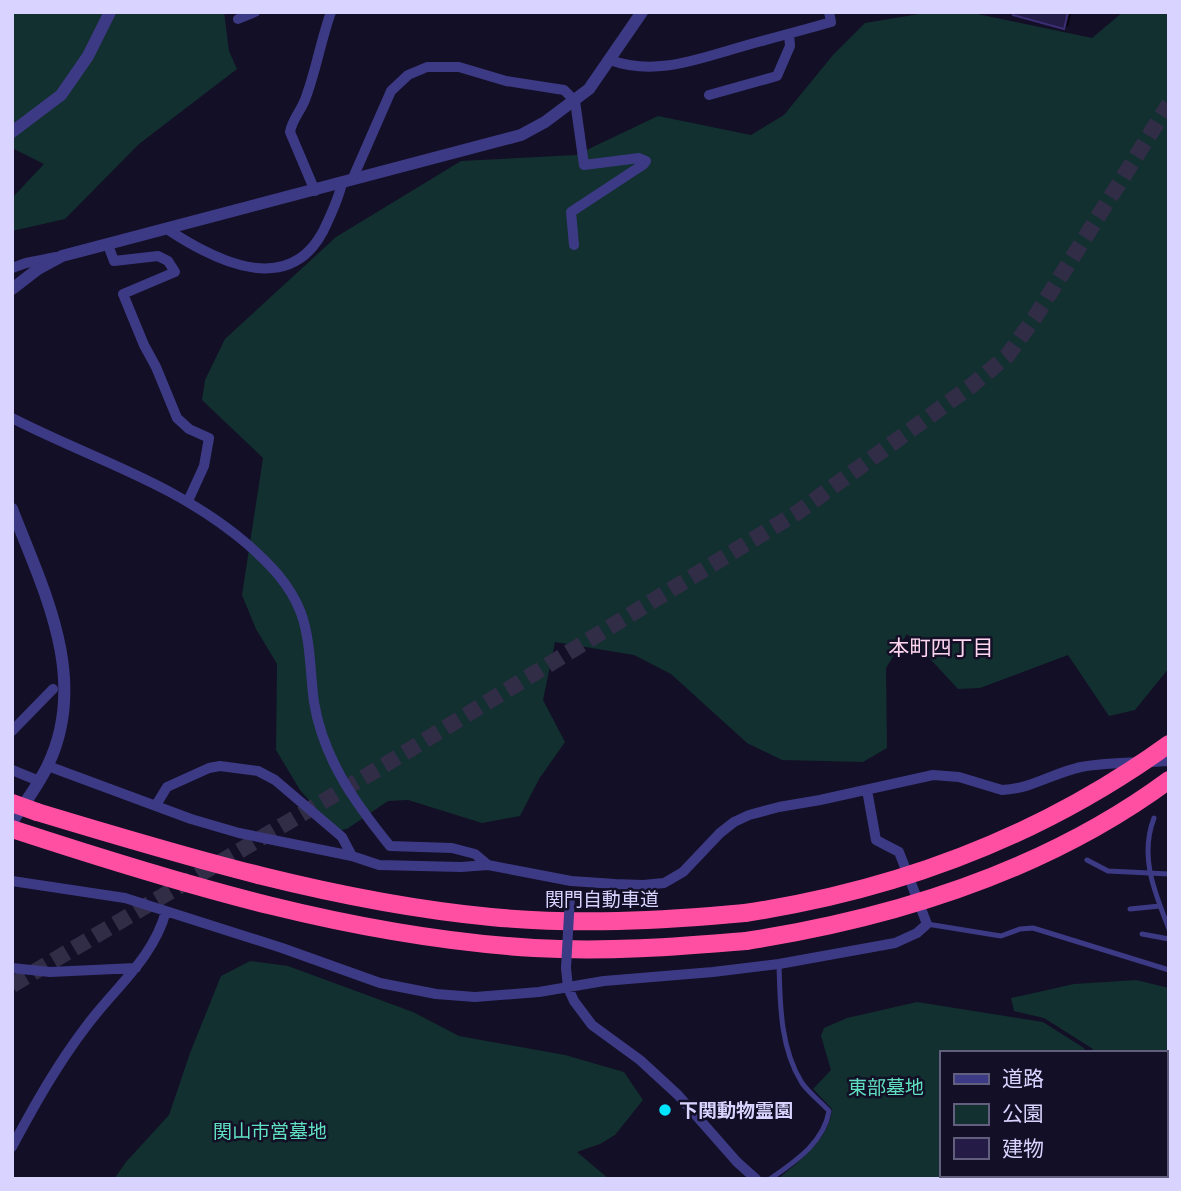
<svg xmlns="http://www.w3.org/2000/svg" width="1181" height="1191" viewBox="0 0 1181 1191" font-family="Arial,'Noto Sans JP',sans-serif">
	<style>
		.green { fill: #12302f }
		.building { fill: #241b47; stroke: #3b2d73; stroke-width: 2; filter: url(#shadow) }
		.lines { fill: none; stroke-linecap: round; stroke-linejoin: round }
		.trunk-tunnel { stroke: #312d47; stroke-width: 16; stroke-dasharray: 16 8; stroke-linecap: butt }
		.service { stroke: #3d3a85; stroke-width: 5 }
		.minor { stroke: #3d3a85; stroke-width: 10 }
		.tertiary { stroke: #3d3a85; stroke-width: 12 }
		.motorway { stroke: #ff4fa3; stroke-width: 18 }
		.minor-bridge { stroke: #3d3a85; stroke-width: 10 }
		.motorway-bridge { stroke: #ff4fa3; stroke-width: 18 }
		.poi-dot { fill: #00e5ff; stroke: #130f26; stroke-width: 2.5 }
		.labels { text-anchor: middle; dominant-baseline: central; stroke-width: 5; stroke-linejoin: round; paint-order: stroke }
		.street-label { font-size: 19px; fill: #d9d4ff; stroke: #130f26 }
		.park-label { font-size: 19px; fill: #5fe0c0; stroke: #130f26 }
		.poi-label { font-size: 19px; font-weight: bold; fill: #d9d4ff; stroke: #130f26; text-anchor: start }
		.neighbourhood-label { font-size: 21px; fill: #ffd6f0; stroke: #130f26 }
	</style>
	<defs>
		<filter id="shadow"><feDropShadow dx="3.5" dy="-3.5" stdDeviation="0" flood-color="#0009"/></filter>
	</defs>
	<rect width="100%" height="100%" fill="#130f26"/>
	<!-- green -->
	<path class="green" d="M12,12H224L229,51L237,69L139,144L65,219L12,231V198L44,164L12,148Z
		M931,12H968L1092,38L1123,12H1169V668L1135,710L1109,716L1068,655L980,688L958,689L907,634L886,668L887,748L863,762L782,760L747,743L671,674L634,655L555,642L543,700L565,742L539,779L520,816L482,823L408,800L388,801L347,829L336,831L300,790L276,750L277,664L256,629L242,595L263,458L202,400L205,380L225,339L336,237L461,161L576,155L658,116L751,135L784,115L833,55L865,23Z
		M250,961L288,966L413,1012L459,1036L565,1055L624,1072L643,1100L615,1135L600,1144L577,1152L609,1179H114L126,1162L169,1115L190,1053L221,976Z
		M1136,980L1169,988V1171L1165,1174V1053H1089L1093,1049L1044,1018L1014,1011L1011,998L1074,984Z
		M917,1002L1043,1022L1084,1048L1087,1053H941V1175H1164L1161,1179H778C800,1160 829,1140 832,1109L813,1089L831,1070L821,1036L824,1028L847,1018Z"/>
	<!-- building -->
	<path class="building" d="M1014,12H1068L1064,29L1013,15Z"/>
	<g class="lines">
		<!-- trunk-tunnel -->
		<path class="trunk-tunnel" d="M12,985L378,769L798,512L971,386L1007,356L1035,317L1169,104"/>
		<!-- service -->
		<path class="service" d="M1154,818C1139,857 1155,893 1169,929
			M1087,860L1108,871L1169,874
			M1130,909L1160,906
			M927,924L1001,936L1020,929L1033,928L1169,970
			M1142,934L1169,939
			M770,1179C794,1162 824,1143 829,1111C821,1102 809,1093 802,1083C780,1048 780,1003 779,964"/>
		<!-- minor -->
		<path class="minor" d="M238,19L255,12
			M610,60C654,76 695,60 737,48C768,39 800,31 831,22L829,12
			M709,95L777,76L790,46L789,34
			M352,180L391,91L408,75L427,67H459L506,81L564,90L575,101L584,165L639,158L646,161L644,164L571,212L574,245
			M315,191L290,132C292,119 302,110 306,97C316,70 321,40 331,12
			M167,229C218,263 294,300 327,223C333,210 339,197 342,183
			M108,245L114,261L158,256L168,261L175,272L123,294L144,345L156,367L177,418L189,429L209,438L204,466L188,501
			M12,268L26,263L56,257
			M12,418C94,460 174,482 246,543C269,563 290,584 301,613C311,641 310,673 314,702C323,758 355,803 390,846L452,848L475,854L488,865
			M12,731L53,689
			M48,766L191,819L239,833L352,856L379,865L461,867L488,865L571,881L615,884L643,885L664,883L671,879L683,872L720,833L734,822L749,815L779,807L820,800L933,775L959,777L1002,790C1031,789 1053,773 1081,767C1109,762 1140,763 1169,761
			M12,770L39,781
			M156,805L167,787L209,768L220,766L258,771L275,780L342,837L352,856
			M12,881L125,898L282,948L380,983L436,994L475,997L539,992L604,981L713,972L779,964L895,943L917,933L927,924L899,852L876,840L867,790
			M12,968L50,972L136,968
			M566,968L568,988L574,1001L592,1025L640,1060L678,1095L737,1162L756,1179
			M12,1147C35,1104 58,1063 88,1024C116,987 154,957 166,911"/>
		<!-- tertiary -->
		<path class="tertiary" d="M12,132L61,95L88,56L110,12
			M12,289L38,269L62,256L521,135L545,122L589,89L642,12
			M12,509C44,591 90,680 47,767C37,787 24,804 12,822"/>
		<!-- motorway -->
		<path class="motorway" d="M37,812C186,857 335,902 491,917C576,925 660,921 745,913
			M12,829C183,885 354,937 534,948C605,952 675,947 746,941"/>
		<!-- minor-bridge -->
		<path class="minor-bridge" d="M566,968L570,897"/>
		<!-- motorway-bridge -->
		<path class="motorway-bridge" d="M12,803L37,812
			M745,913C898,890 1043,835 1169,744
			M746,941C894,918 1047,870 1169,780"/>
	</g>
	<!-- markers -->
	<circle class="poi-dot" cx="665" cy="1110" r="7"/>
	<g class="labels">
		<!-- street labels -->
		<g class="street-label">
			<text x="602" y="899">関門自動車道</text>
		</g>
		<!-- park labels -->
		<g class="park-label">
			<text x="886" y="1087">東部墓地</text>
			<text x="270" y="1131">関山市営墓地</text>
		</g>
		<!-- poi labels -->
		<g class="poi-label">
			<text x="679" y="1110">下関動物霊園</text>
		</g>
		<!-- neighbourhood labels -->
		<g class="neighbourhood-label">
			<text x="941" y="647">本町四丁目</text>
		</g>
	</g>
	<!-- border -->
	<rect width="1181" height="1191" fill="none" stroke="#d9d4ff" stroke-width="28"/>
	<!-- legend -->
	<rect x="940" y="1051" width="228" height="126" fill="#130f26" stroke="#625e7d" stroke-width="2"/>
	<rect x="954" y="1074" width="35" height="10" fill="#3d3a85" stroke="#625e7d" stroke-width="2"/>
	<text x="1002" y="1086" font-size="21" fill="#d9d4ff">道路</text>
	<rect x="954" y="1104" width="35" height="21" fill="#12302f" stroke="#625e7d" stroke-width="2"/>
	<text x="1002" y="1121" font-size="21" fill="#d9d4ff">公園</text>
	<rect x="954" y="1138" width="35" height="21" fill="#241b47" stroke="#625e7d" stroke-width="2"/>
	<text x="1002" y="1156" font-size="21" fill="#d9d4ff">建物</text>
</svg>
